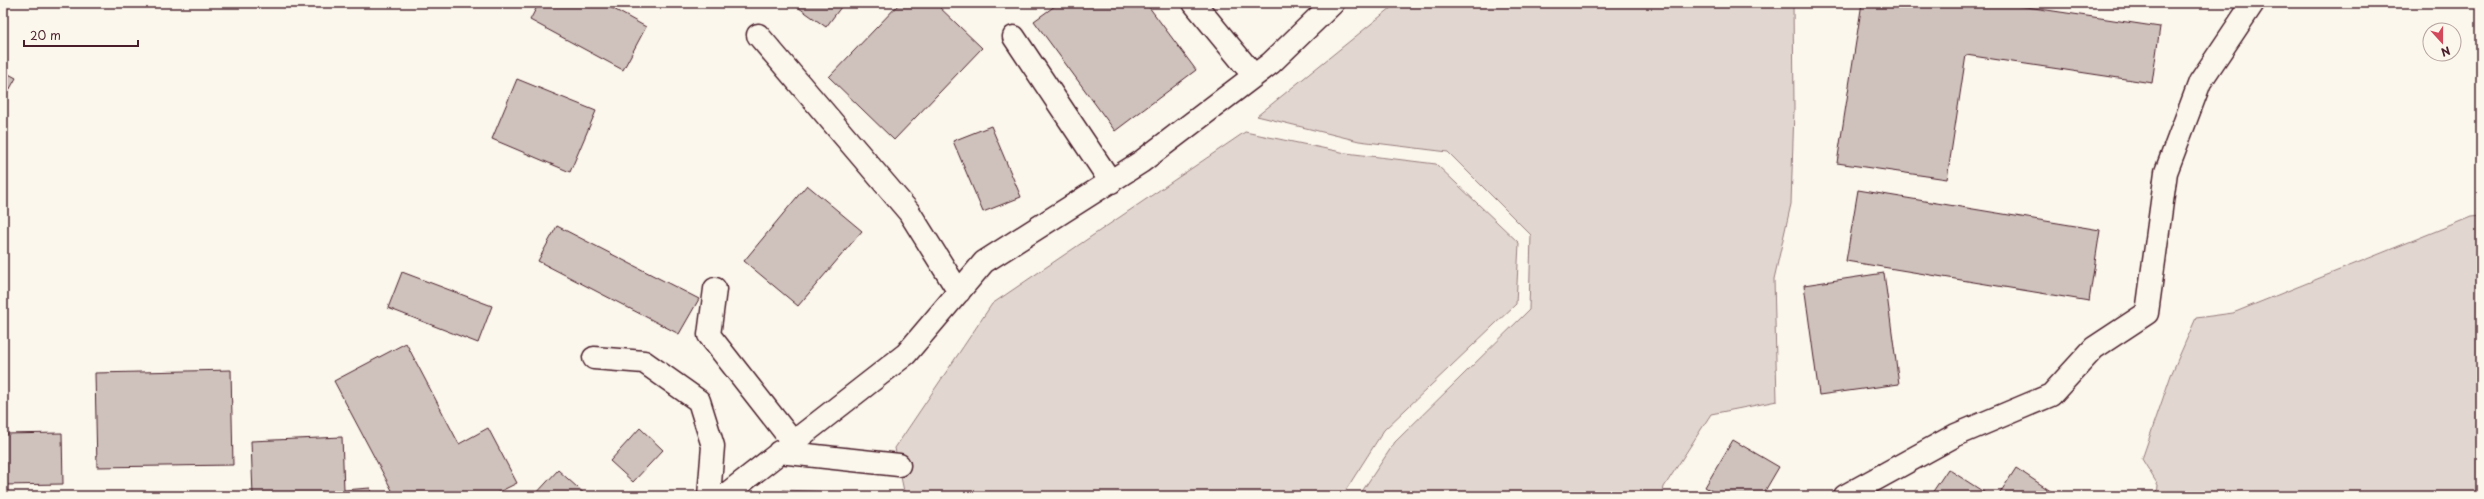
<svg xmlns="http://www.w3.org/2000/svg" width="2484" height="499" viewBox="0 0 2484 499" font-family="'Playpen Sans',sans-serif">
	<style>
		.green { fill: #e2d7d0; stroke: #967b7e }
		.building { fill: #cfc2bc; stroke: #4a1f2b }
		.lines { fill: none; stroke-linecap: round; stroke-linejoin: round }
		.minor-casing { stroke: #4a1f2b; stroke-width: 25 }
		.minor { stroke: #fbf7ec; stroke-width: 22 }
	</style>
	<rect width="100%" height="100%" fill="#fbf7ec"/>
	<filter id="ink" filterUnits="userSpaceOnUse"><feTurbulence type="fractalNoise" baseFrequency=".025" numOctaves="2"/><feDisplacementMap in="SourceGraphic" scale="8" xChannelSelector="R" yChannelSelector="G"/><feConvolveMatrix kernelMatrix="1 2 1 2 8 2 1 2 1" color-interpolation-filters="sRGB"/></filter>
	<g filter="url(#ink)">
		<!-- green -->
		<path class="green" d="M1397,3H1793L1794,109L1791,204L1774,279L1777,401L1711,414L1664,487L1662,496H1359L1395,442L1529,310L1531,235L1448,152L1359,141L1257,116Z
			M1245,132L1346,153L1436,164L1519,243L1516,304L1384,430L1342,496H905L895,448L992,304Z
			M2481,216V496H2157L2158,485L2142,459L2171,375L2196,318L2233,313L2471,217Z
			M783,490L888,494L889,496H785Z"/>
		<!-- building -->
		<path class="building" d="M539,3H603L646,27L623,70L530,20Z
			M792,3H844L826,27Z
			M900,3H935L982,48L894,140L829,77Z
			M1059,3H1146L1196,70L1115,131L1034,21Z
			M1862,3H2000L2160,27L2152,83L1966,55L1947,179L1837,163Z
			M3,71L16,78L3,101Z
			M517,79L596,111L570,172L492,139Z
			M991,126L1021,197L983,212L953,141Z
			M807,185L862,231L798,306L744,261Z
			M1858,190L2100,230L2089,301L1846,261Z
			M557,226L699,299L679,334L538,261Z
			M402,272L492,306L478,343L388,308Z
			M1884,273L1899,384L1819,395L1804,285Z
			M406,343L459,444L488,428L517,483L491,496H395L334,381Z
			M231,370L233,465L97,467L95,373Z
			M640,428L663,450L633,482L610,461Z
			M62,433L63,484L3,485V434Z
			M342,437L344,490L370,488L372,496H253L251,441Z
			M1733,440L1779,467L1762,496H1720L1705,487Z
			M2016,468L2052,492L2050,496H1998Z
			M1948,469L1990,496H1930Z
			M558,470L587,496H534Z"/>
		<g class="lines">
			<defs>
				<path id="minor" d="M1194,3L1254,76
					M758,35L909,212L959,292
					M1014,37L1111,182
					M715,289L709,335L792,441
					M594,358L644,362L699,401L713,446L709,496
					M779,452L899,465
					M724,496L906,354L984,262L1141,162L1271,63L1333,3
					M1845,496L1956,435L2051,395L2094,348L2147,313L2166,172L2200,82L2253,3"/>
			</defs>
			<!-- minor casing -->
			<use href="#minor" class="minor-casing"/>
			<!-- minor -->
			<use href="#minor" class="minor"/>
		</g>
	</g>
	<!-- margin -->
	<rect width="2484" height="499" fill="none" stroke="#fbf7ec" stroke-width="16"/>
	<rect x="8" y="8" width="2468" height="483" fill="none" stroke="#4a1f2b" stroke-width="1.5" filter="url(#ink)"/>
	<!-- north arrow -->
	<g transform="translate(2442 42) rotate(159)"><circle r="19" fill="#fbf7ec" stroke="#b4a19f"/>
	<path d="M0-3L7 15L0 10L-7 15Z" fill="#d1495b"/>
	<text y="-6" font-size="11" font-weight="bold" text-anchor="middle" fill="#4a1f2b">N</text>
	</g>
	<!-- scale -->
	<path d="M24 40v6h114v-6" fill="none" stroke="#4a1f2b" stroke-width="2"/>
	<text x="30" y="40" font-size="12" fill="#4a1f2b" stroke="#fbf7ec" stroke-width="3" paint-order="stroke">20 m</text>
</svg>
